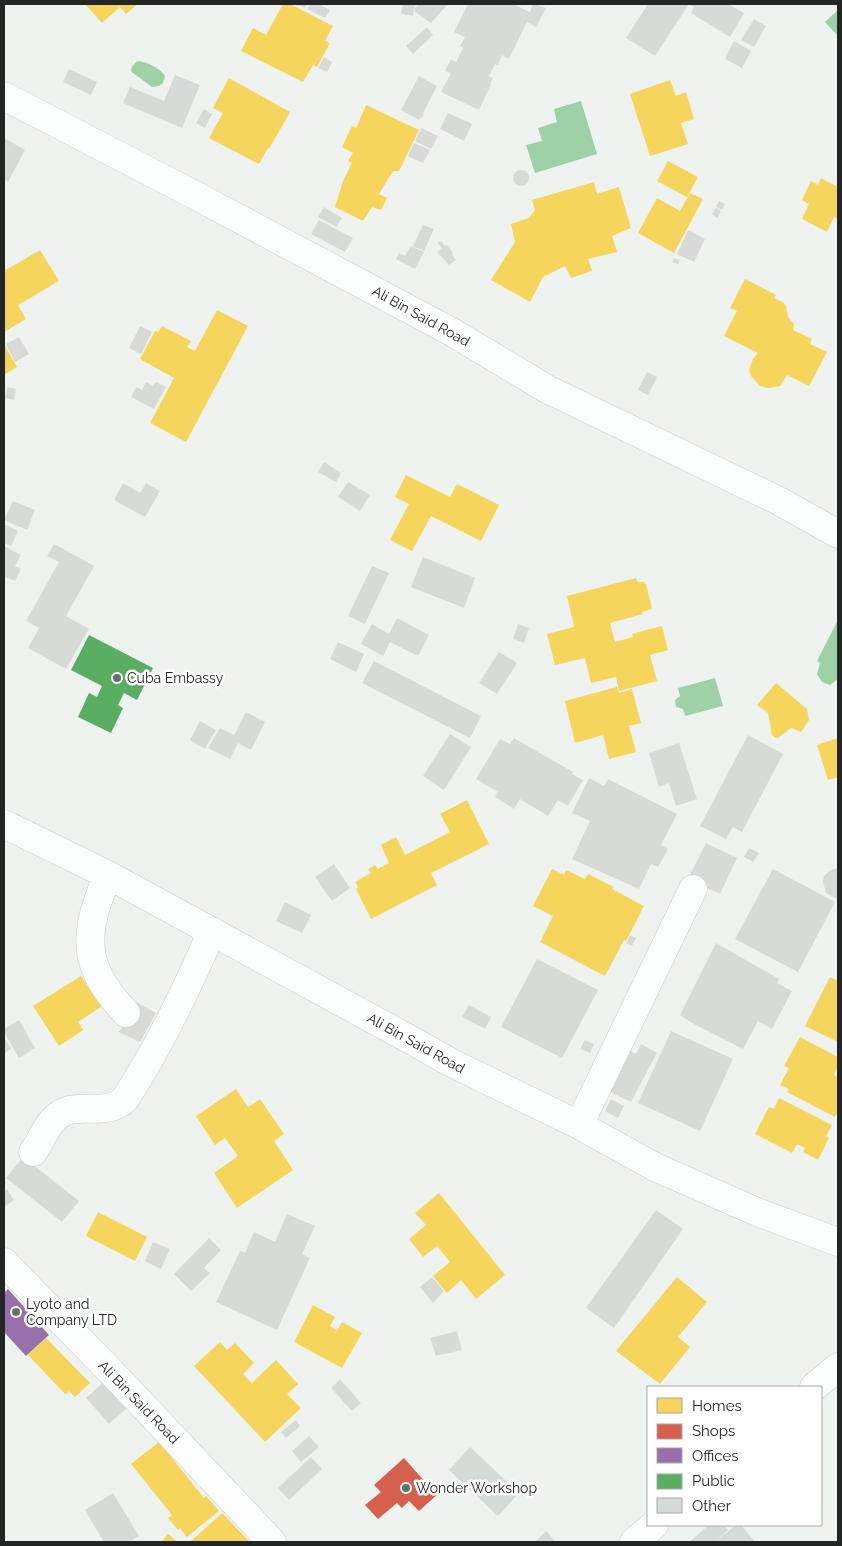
<svg xmlns="http://www.w3.org/2000/svg" width="842" height="1546" viewBox="0 0 842 1546" font-family="Raleway,sans-serif">
	<style>
		.water { fill: #9ed1a6 }
		.homes { fill: #f6d55c }
		.shops { fill: #d6604d }
		.offices { fill: #9970ab }
		.public { fill: #5aae61 }
		.building { fill: #d7dbd8 }
		.lines { fill: none; stroke-linecap: round; stroke-linejoin: round }
		.minor-casing { stroke: #c9cdca; stroke-width: 29 }
		.minor { stroke: #fcfdfd; stroke-width: 28 }
		.poi-dot { fill: #6a6e6b; stroke: #fff; stroke-width: 2 }
		.labels { text-anchor: middle; dominant-baseline: central; stroke-width: 5; stroke-linejoin: round; paint-order: stroke }
		.street-label { font-size: 14px; fill: #232624; stroke: #fff }
		.poi-label { font-size: 14px; fill: #232624; stroke: #fff; text-anchor: start }
	</style>
	<rect width="100%" height="100%" fill="#eef3ef"/>
	<!-- water -->
	<path class="water" d="M838,10V36L825,22Z
		M138,61C147,62 160,68 165,76L163,83L159,86L152,87L133,73L131,71C132,66 133,64 138,61Z
		M581,101L597,154L535,173L526,145L542,141L538,128L557,122L554,109Z
		M838,620V679L830,685L822,682L817,674L820,663L817,661Z
		M715,678L723,706L685,716L683,709L676,707L675,700L680,696L678,688Z"/>
	<!-- homes -->
	<path class="homes" d="M85,4H138L126,14L120,7L102,23Z
		M283,4H290L333,26L325,41L330,43L317,67L313,65L303,82L241,51L253,28L266,35Z
		M229,78L290,112L269,149L268,148L259,164L209,138L223,113L213,108Z
		M670,80L676,96L686,92L694,119L681,123L688,144L650,156L630,94Z
		M366,105L419,130L399,171H393L379,194L387,198L381,210L372,207L363,221L335,207L343,181L352,163L348,161L353,153L342,147L352,126L356,128Z
		M668,161L698,177L687,197L657,181Z
		M821,178L838,187V219L834,217L827,232L802,219L809,204L802,200L811,181L818,185Z
		M594,182L597,194L619,187L631,228L612,236L617,252L588,259L592,271L571,278L565,266L543,277L530,302L491,280L515,242L511,224L529,218L535,210L532,200Z
		M690,193L703,199L674,253L638,233L657,198L680,211Z
		M40,250L59,281L18,305L26,319L4,332V271Z
		M745,279L776,295L774,298L784,303L786,306L788,317L794,324L793,330L812,339L810,344L827,352L809,386L787,375L780,386L769,388L760,386L751,376L749,370L753,359L758,353L724,336L737,311L730,308Z
		M217,310L248,326L186,442L150,423L174,378L140,359L155,331L158,332L162,326L191,341L187,347L195,351Z
		M4,344L17,367L4,375Z
		M406,475L450,497L457,484L499,505L481,541L431,516L412,551L390,540L409,504L395,497Z
		M636,578L638,582H644L645,584H646L652,609L642,612L643,614L610,623L615,642L633,637L632,634L662,626L668,650L650,655L657,681L619,691L616,677L591,683L585,658L555,665L547,634L574,627L567,596Z
		M776,683L807,709L809,720L801,732L791,728L778,738H776L772,735L768,713L757,705Z
		M617,687L619,693L632,689L641,723L629,726L636,752L609,759L603,735L575,743L565,701Z
		M838,738V777L828,780L817,745Z
		M467,800L489,844L431,873L437,885L371,919L356,889L358,887L355,882L371,873L368,869L375,865L378,869L389,863L381,845L396,837L405,855L450,832L440,814Z
		M552,869L564,875L566,870L585,879L588,874L614,887L612,889L644,906L626,941L624,940L605,976L540,942L553,916L533,906Z
		M81,976L101,1007L78,1022L83,1030L59,1046L33,1006Z
		M830,977L838,981V1042L805,1026Z
		M800,1037L838,1057V1066L834,1075L838,1077V1111L835,1117L787,1092L789,1089L780,1085L789,1068L784,1066Z
		M236,1089L248,1107L260,1099L284,1134L274,1141L293,1170L237,1208L214,1173L238,1156L225,1138L215,1145L196,1116Z
		M779,1098L832,1125L826,1136L829,1138L818,1160L803,1152L805,1148L797,1144L792,1153L755,1134L769,1107L774,1109Z
		M439,1193L505,1275L476,1299L461,1280L447,1293L433,1276L450,1262L437,1246L423,1257L409,1239L426,1225L415,1213Z
		M98,1212L147,1237L135,1261L86,1236Z
		M677,1277L707,1302L678,1337L690,1347L660,1384L616,1351Z
		M313,1305L335,1317L330,1326L337,1331L342,1322L362,1333L342,1368L294,1342Z
		M46,1338L90,1383L75,1397L69,1391L66,1395L28,1355Z
		M220,1342L227,1350L235,1343L254,1363L243,1374L252,1383L276,1360L298,1384L287,1394L301,1408L265,1442L194,1366Z
		M159,1442L204,1498L206,1496L219,1511L187,1537L180,1528L178,1530L168,1518L172,1515L131,1464Z
		M222,1513L250,1542H190Z
		M168,1534L178,1542H161Z"/>
	<!-- shops -->
	<path class="shops" d="M404,1458L426,1483L428,1481L439,1493L419,1511L409,1501L402,1508L397,1503L378,1519L365,1505L381,1492L374,1485Z"/>
	<!-- offices -->
	<path class="offices" d="M8,1289L49,1335L26,1356L4,1332V1293Z"/>
	<!-- public -->
	<path class="public" d="M89,635L153,668L137,700L124,693L118,705L123,708L111,733L78,717L89,693L97,697L102,686L71,670Z"/>
	<!-- building -->
	<path class="building" d="M297,4H308L305,8Z
		M310,4H318L330,10L325,18L307,9Z
		M403,4H415L413,16L401,14Z
		M419,4H448L431,23L415,12V8Z
		M468,4H513L530,12L533,4L546,8L536,27L527,22L509,59L502,55L498,65L495,64L489,76L493,78L490,84H491L479,110L441,92L451,73L445,71L451,59L456,62L463,48L460,46L465,37L454,32Z
		M648,4H689L655,56L626,38Z
		M692,4H728L744,13L730,37L691,13L694,7L691,6Z
		M754,19L766,26L754,47L741,40Z
		M427,27L433,35L413,54L406,46Z
		M734,41L751,51L742,68L725,59Z
		M324,57L332,62L327,72L318,68Z
		M69,69L97,82L91,95L63,82Z
		M175,75L200,85L182,128L123,103L130,87L164,101Z
		M419,76L437,86L423,113L424,114L422,118L421,117L419,120L401,110Z
		M204,109L212,114L205,128L196,123Z
		M448,113L472,124L464,141L440,129Z
		M421,128L438,136L431,149L415,141Z
		M4,138L25,150L8,182L4,179Z
		M414,143L430,150L423,163L408,156Z
		M513 178a8 8 0 1 1 16 0a8 8 0 1 1-16 0Z
		M719,201L725,204L722,210L716,207Z
		M324,207L342,218L336,227L318,217Z
		M716,208L721,211L717,218L712,214Z
		M319,220L353,238L345,252L311,234Z
		M423,225L434,229L424,251L413,246Z
		M688,230L705,239L694,262L677,254Z
		M441,241L445,246L447,245L453,253L452,254L456,260L449,265L437,252L442,248L438,243Z
		M411,246L424,252L415,269L396,259L399,253L405,256Z
		M674,258L680,260L678,264L672,262Z
		M140,326L152,332L141,354L129,348Z
		M19,337L29,354L15,362L6,344Z
		M647,372L657,377L648,395L638,390Z
		M146,382L153,386L156,382L166,387L154,409L131,397L136,387L142,390Z
		M7,387L16,389L14,400L5,398Z
		M324,462L341,473L336,482L318,472Z
		M348,482L370,495L360,511L338,497Z
		M123,483L140,493L146,483L160,491L145,517L114,500Z
		M13,501L35,510L27,530L4,520Z
		M4,524L18,531L11,546L4,543Z
		M54,544L94,566L66,616L89,629L66,669L28,648L39,628L26,621L59,562L47,556Z
		M4,546L21,555L15,566L21,569L15,581L6,577L4,582Z
		M423,557L475,578L464,608L411,587Z
		M372,566L389,573L365,624L348,616Z
		M397,618L429,635L418,656L390,642L383,656L361,644L372,624L389,634Z
		M518,624L529,628L524,643L513,639Z
		M338,642L364,654L356,672L330,659Z
		M499,652L517,663L497,694L479,683Z
		M374,661L481,716L470,738L362,683Z
		M246,712L265,722L251,750L238,743L230,759L208,748L220,728L234,735Z
		M200,721L216,730L205,749L190,740Z
		M450,734L471,747L444,790L423,776Z
		M748,735L783,754L742,832L733,827L726,839L700,826Z
		M514,738L573,772L572,774L583,780L568,806L558,800L548,816L520,799L514,809L495,797L498,792L476,779L500,739L510,744Z
		M679,743L697,799L676,806L669,783L659,787L649,753Z
		M589,778L604,786L608,779L677,814L661,845L668,849L658,867L651,864L639,889L572,859L590,821L572,813Z
		M706,843L737,858L720,894L688,879Z
		M749,848L759,853L753,862L744,857Z
		M334,864L350,888L332,901L315,877Z
		M838,868V899H837L826,893L823,882L824,876L828,872L833,869Z
		M773,869L835,902L798,972L735,939Z
		M285,902L311,915L302,933L276,921Z
		M630,935L636,938L632,946L626,943Z
		M716,943L779,979L777,983L792,991L772,1029L758,1021L743,1049L692,1023L680,1015Z
		M537,959L598,990L562,1058L501,1027Z
		M136,1002L156,1013L140,1042L119,1032Z
		M469,1005L491,1017L485,1029L462,1017Z
		M19,1020L35,1048L19,1058L4,1032V1029Z
		M671,1031L733,1059L700,1131L638,1103Z
		M4,1038L11,1049L4,1054Z
		M585,1040L594,1044L590,1053L580,1049Z
		M641,1044L657,1053L631,1102L604,1089L626,1048L636,1054Z
		M611,1099L624,1106L618,1118L605,1111Z
		M23,1157L79,1201L62,1222L6,1178Z
		M7,1189L14,1200L4,1207V1191Z
		M656,1210L683,1229L614,1328L586,1308Z
		M287,1214L315,1226L302,1254L310,1258L277,1330L216,1302L240,1251L245,1253L254,1232L275,1242Z
		M209,1238L221,1250L204,1268L210,1273L191,1291L174,1274Z
		M153,1242L170,1249L161,1269L145,1261Z
		M432,1277L444,1291L433,1303L420,1287Z
		M457,1331L462,1350L436,1356L430,1338Z
		M340,1379L361,1403L352,1411L331,1388Z
		M105,1381L128,1407L109,1424L86,1398Z
		M296,1420L300,1426L286,1438L281,1432Z
		M309,1436L319,1447L301,1462L292,1451Z
		M470,1447L519,1493L498,1516L449,1470Z
		M311,1457L322,1469L289,1500L278,1488Z
		M113,1493L139,1536L129,1542H104L85,1510Z
		M709,1525H724L728,1530L716,1541L736,1525H741L754,1541L752,1542H689Z
		M546,1531L556,1542H535Z"/>
	<g class="lines">
		<defs>
			<path id="minor" d="M4,96L187,191L450,331L547,389L779,501L838,534
				M4,824L108,875L411,1040L450,1062L579,1125L655,1167L757,1212L838,1242
				M108,875C95,905 82,940 97,972C103,987 115,1001 126,1013
				M579,1125L693,889
				M33,1152C42,1140 46,1124 59,1115C77,1101 106,1118 125,1099C160,1046 187,989 212,931
				M4,1262L118,1379L272,1542
				M814,1387L838,1367
				M634,1542L654,1525"/>
		</defs>
		<!-- minor casing -->
		<use href="#minor" class="minor-casing"/>
		<!-- minor -->
		<use href="#minor" class="minor"/>
	</g>
	<!-- markers -->
	<g class="poi-dot">
		<circle cx="117" cy="678" r="5"/>
		<circle cx="16" cy="1312" r="5"/>
		<circle cx="406" cy="1488" r="5"/>
	</g>
	<g class="labels">
		<!-- street labels -->
		<g class="street-label">
			<text transform="translate(421 316) rotate(29)">Ali Bin Said Road</text>
			<text transform="translate(416 1043) rotate(29)">Ali Bin Said Road</text>
			<text transform="translate(139 1402) rotate(46)">Ali Bin Said Road</text>
		</g>
		<!-- poi labels -->
		<g class="poi-label">
			<text x="127" y="678">Cuba Embassy</text>
			<text x="26" y="1304">Lyoto and<tspan x="26" dy="16">Company LTD</tspan></text>
			<text x="416" y="1488">Wonder Workshop</text>
		</g>
	</g>
	<!-- border -->
	<rect width="842" height="1546" fill="none" stroke="#232624" stroke-width="10"/>
	<!-- legend -->
	<rect x="647" y="1386" width="175" height="140" fill="#ffffff" stroke="#a7a8a7"/>
	<rect x="657" y="1398" width="25" height="15" fill="#f6d55c" stroke="#a7a8a7"/>
	<text x="692" y="1411" font-size="15" fill="#232624">Homes</text>
	<rect x="657" y="1424" width="25" height="15" fill="#d6604d" stroke="#a7a8a7"/>
	<text x="692" y="1436" font-size="15" fill="#232624">Shops</text>
	<rect x="657" y="1448" width="25" height="15" fill="#9970ab" stroke="#a7a8a7"/>
	<text x="692" y="1461" font-size="15" fill="#232624">Offices</text>
	<rect x="657" y="1474" width="25" height="15" fill="#5aae61" stroke="#a7a8a7"/>
	<text x="692" y="1486" font-size="15" fill="#232624">Public</text>
	<rect x="657" y="1498" width="25" height="15" fill="#d7dbd8" stroke="#a7a8a7"/>
	<text x="692" y="1511" font-size="15" fill="#232624">Other</text>
</svg>
